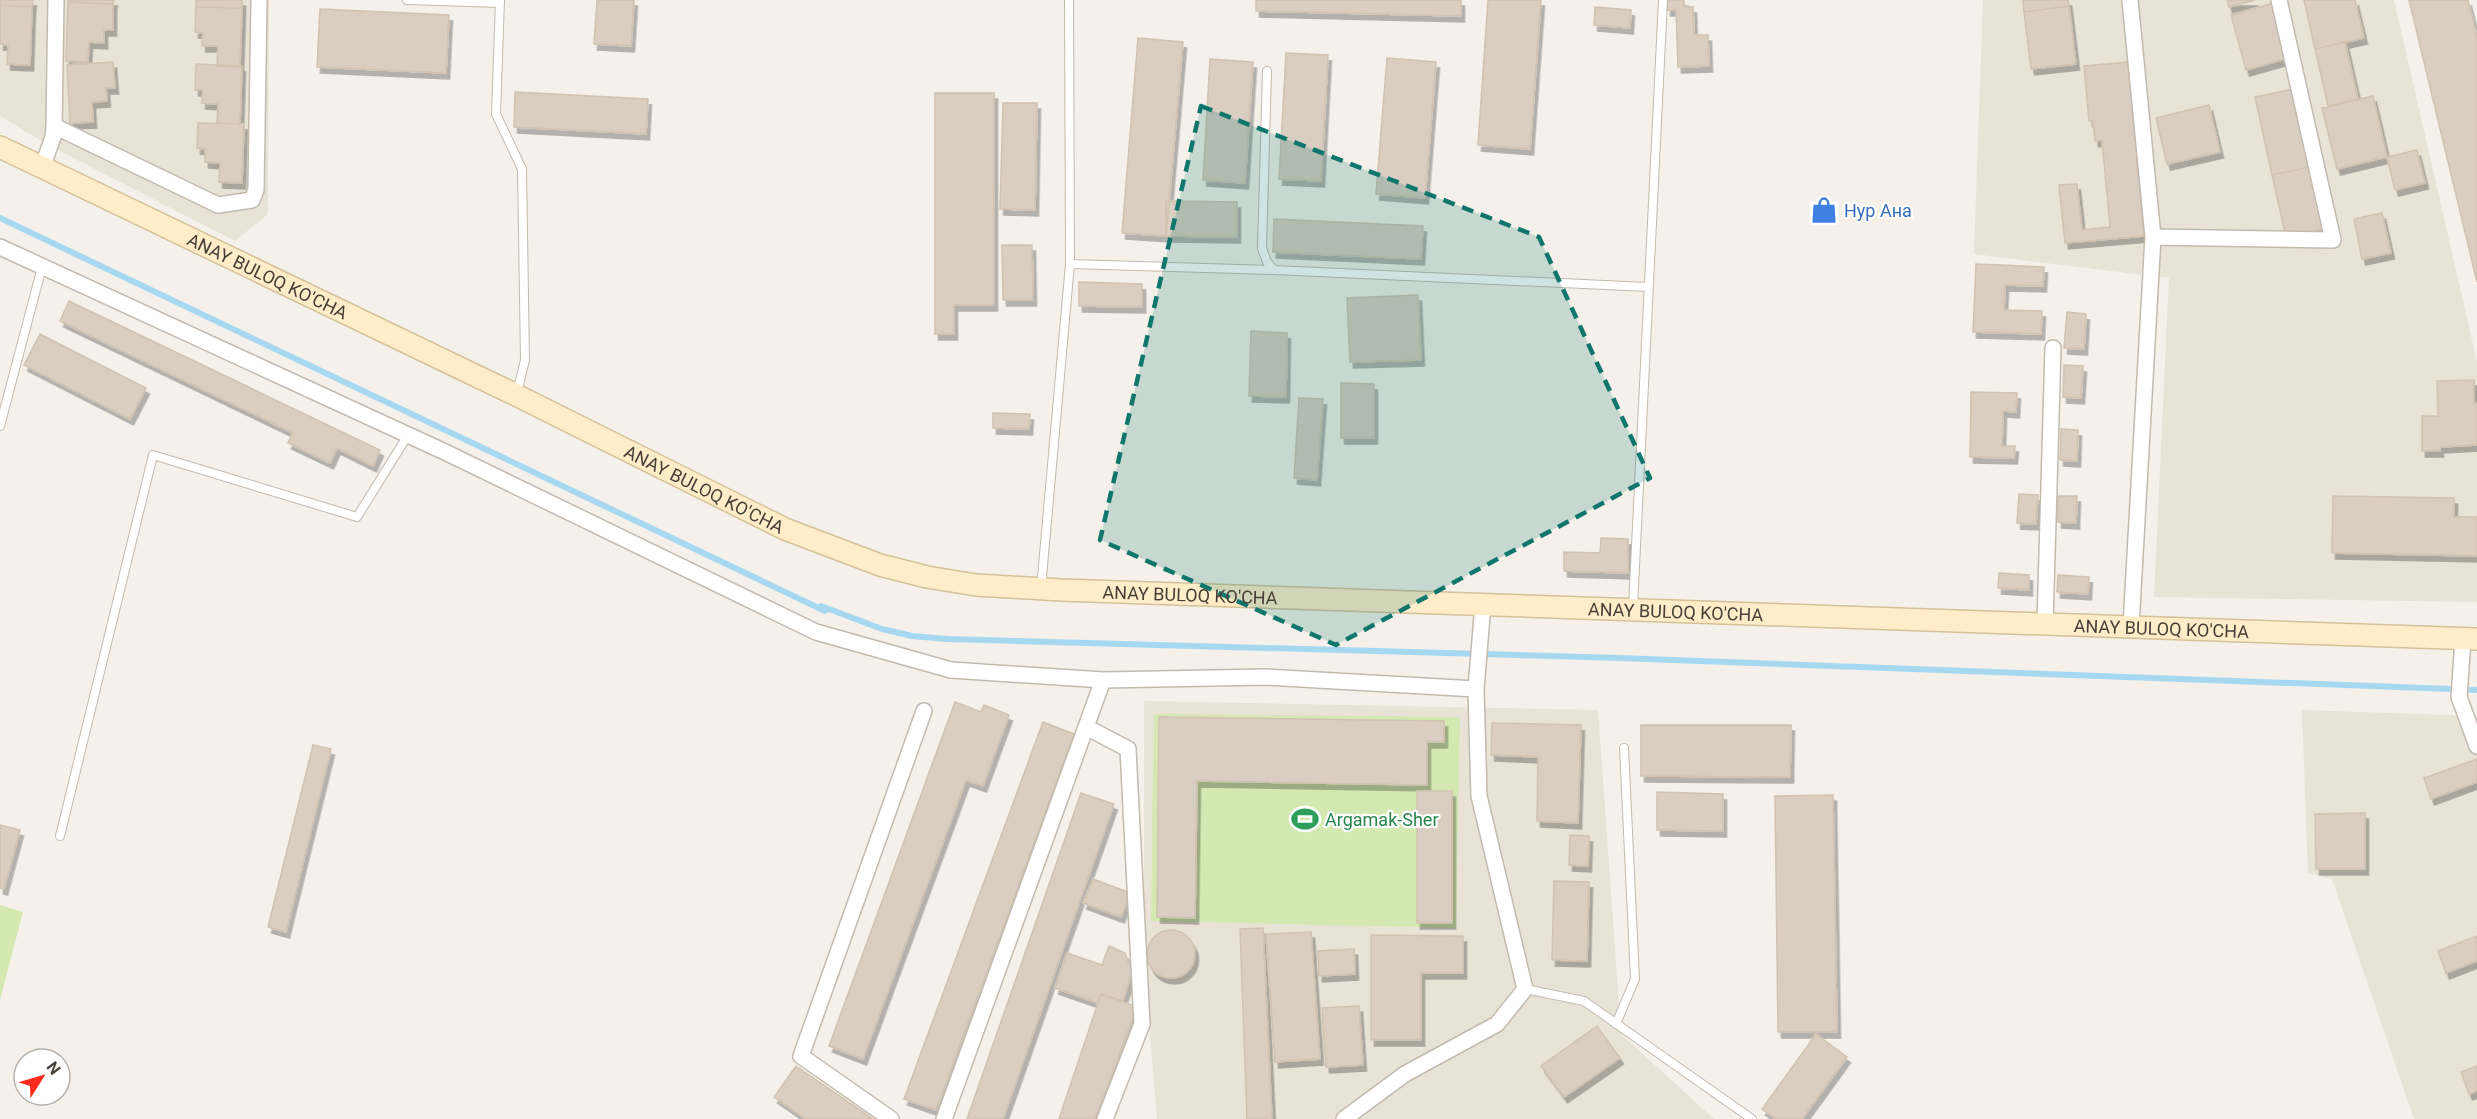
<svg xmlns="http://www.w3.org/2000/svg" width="2477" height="1119" viewBox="0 0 2477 1119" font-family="Roboto,sans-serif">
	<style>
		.residential { fill: #e8e2d7 }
		.green { fill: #d4e9b2 }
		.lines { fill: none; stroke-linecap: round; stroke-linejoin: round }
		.stream { stroke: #a6d8f1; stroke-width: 6 }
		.building { fill: #d9cec1; stroke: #d1c2b2; stroke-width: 1.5; filter: url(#shadow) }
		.service-casing { stroke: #c3baaf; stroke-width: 10 }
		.minor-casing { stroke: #c3baaf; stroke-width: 18 }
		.secondary-casing { stroke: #d4c099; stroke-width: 24 }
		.service { stroke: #fff; stroke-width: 8 }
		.minor { stroke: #fff; stroke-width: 15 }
		.secondary { stroke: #ffedc9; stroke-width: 21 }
		.marked { fill: #0f766e; fill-opacity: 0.2; stroke: #0f766e; stroke-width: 4.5; stroke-dasharray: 12 8; stroke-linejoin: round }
		.labels { text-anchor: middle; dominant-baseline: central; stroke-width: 4.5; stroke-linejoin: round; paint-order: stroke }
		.shop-label { font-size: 18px; fill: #366cbe; stroke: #fff; text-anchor: start }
		.street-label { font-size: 18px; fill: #484037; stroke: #fff }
		.leisure-label { font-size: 18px; fill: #27864d; stroke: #fff; text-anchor: start }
	</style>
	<defs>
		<filter id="shadow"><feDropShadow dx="3.5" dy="6" stdDeviation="0" flood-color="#0004"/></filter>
	</defs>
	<rect width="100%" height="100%" fill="#f5f0e9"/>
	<!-- residential -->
	<path class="residential" d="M0,0H269L268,214L235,241L50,146L0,116Z
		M1983,0H2394L2477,362V602L2154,597L2169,278L1974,254Z
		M1144,701L1598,710L1621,1034L1714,1119H1157L1144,964Z
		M2302,710L2477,716V1119H2414L2332,879L2308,873Z"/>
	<!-- green -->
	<path class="green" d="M1154,714L1460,717L1456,928L1151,921Z
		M0,905L23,912L0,1000Z"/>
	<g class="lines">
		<!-- stream -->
		<path class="stream" d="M0,218L825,611L821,606L882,629L912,636L947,639L1620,658L2477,690"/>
	</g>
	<!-- building -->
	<path class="building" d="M0,0H33L32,7L0,5Z
		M68,0H114L113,4L68,2Z
		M196,0H242V8L196,7Z
		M597,0H634L631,46L594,44Z
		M1256,0H1461V16L1256,11Z
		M1488,0H1541L1530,149L1478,145Z
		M1667,0H1684V7H1693L1694,35H1708L1709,66L1678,67L1676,10H1667Z
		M2023,0H2068L2069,6L2024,12Z
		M2227,0H2255L2229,7Z
		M2304,0H2355L2364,38L2315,49Z
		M2409,0H2468L2477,37V282Z
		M68,2L113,4V30H104V43L89,42L88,62L66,61Z
		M2274,3L2289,58L2246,70L2231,15Z
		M0,5L32,7L30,65L7,64L8,45L0,44Z
		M2069,6L2076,64L2031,69L2024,12Z
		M196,7L242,8L240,67L217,66L218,46H202L203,33L195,32Z
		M1595,7L1631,10L1630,28L1594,25Z
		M320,9L449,15L446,73L317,67Z
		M1138,38L1183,42L1166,236L1122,233Z
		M2345,42L2358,99L2328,106L2315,49Z
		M1286,53L1328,55L1321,181L1279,179Z
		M1387,58L1436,62L1425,198L1376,194Z
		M1210,59L1253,62L1245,183L1203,180Z
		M113,62L115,88H106L107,101L92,102L93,122L70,123L67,65Z
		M2128,62L2144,236L2065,243L2059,185L2077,184L2082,230L2110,227L2102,140L2095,141L2093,121H2089L2084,66Z
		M196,64L242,66L240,124L217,123L218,104L202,103L203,90H195Z
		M2293,89L2310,167L2272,175L2255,97Z
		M515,92L648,99L646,134L514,127Z
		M935,93H994V305H954V334H935Z
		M2373,96L2387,157L2337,169L2322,108Z
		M1003,103H1037L1035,210L1000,209Z
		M2209,105L2220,152L2167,164L2156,118Z
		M198,123L244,124L242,183L219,182L220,163L205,162V149L197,148Z
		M2417,150L2425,183L2395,190L2387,157Z
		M2310,167L2324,229L2286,237L2272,175Z
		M1166,201L1237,202V237L1166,236Z
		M2382,213L2391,253L2362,259L2354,219Z
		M1274,219L1423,226L1421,259L1273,252Z
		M1002,245H1032L1033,300H1003Z
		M1976,264L2044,267L2043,286L2005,285L2004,310L2042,311L2041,334L1973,332Z
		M1079,282L1142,284V307L1079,306Z
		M1418,295L1421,360L1350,362L1347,298Z
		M69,301L380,450L373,466L337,448L330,463L288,443L293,433L60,321Z
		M2067,312L2086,314L2084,349L2064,348Z
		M1251,331L1287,333L1286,397L1249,396Z
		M40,334L146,388L130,419L24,365Z
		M2064,365L2083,366L2081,398L2063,397Z
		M2474,380V403H2477V445L2440,447V451H2422V416H2438L2437,381Z
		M1341,383L1374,384V438H1341Z
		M1971,392L2017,393L2016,412L2003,411L2002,446H2015L2014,458L1970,457Z
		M1299,398L1323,399L1317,480L1294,478Z
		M993,413L1030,414L1029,429L993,428Z
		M2061,429L2078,430L2077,461L2060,460Z
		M2019,494L2038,495L2036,524L2017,523Z
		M2058,496H2077L2076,523L2058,522Z
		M2333,496L2454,498V517H2477V556L2332,553Z
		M1601,538L1628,539V573L1564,571V552L1600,553Z
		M1999,573L2029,575V590L1998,588Z
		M2058,575L2089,577L2088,594L2057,592Z
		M955,702L981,712L984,705L1009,715L983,786L966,780L863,1059L829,1046Z
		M1159,717L1444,721V742H1427V785L1197,781L1195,918L1157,917Z
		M1043,722L1074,734L936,1110L904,1099Z
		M1492,723L1581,725L1578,823L1537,821L1538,757L1491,755Z
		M1641,725H1791L1790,777L1641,776Z
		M313,745L331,749L286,932L268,927Z
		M2477,759V782L2431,799L2424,778Z
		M1417,791H1452V923H1417Z
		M1657,792L1723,794V831L1657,830Z
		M1081,793L1114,804L1003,1119H967Z
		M1833,795L1837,1032H1778L1775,796Z
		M2365,813V869H2316L2315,814Z
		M0,825L20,830L4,889L0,888Z
		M1570,835L1589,836L1588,866L1569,865Z
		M1093,879L1130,893L1121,917L1083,903Z
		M1554,881L1589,882L1587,961L1552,960Z
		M1263,928L1272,1119H1247L1240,929Z
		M1147 954a24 24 0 1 1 48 0a24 24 0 1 1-48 0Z
		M1311,932L1320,1059L1275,1062L1266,934Z
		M1371,935L1463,936V973H1421V1040H1371Z
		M2477,936V961L2446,973L2438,951Z
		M1109,946L1125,953L1132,972L1123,1001L1101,994L1098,1003L1055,988L1067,953L1102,965Z
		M1354,949L1355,974L1319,976L1318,951Z
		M1101,994L1137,1007L1095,1119H1059Z
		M1359,1006L1363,1065L1326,1067L1322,1008Z
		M1597,1026L1620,1058L1564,1097L1541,1066Z
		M1816,1034L1847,1057L1802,1119H1776L1762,1109Z
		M796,1066L873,1119H806L774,1097Z
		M2477,1066V1091L2469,1094L2461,1072Z"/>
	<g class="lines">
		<defs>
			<path id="service" d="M407,0L500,3
				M500,0L496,114L522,169L525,360L517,393
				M1267,71L1262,248L1267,262L1274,270L1648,287
				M1070,264L1274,270
				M0,426L42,267
				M1041,588L1070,264L1069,0
				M1633,607L1663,0
				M60,836L153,455L357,517L408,435
				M1525,989L1584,1001L1752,1119
				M1616,1024L1635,979L1624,748"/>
			<path id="minor" d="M2130,0L2153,237L2131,626
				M54,126L218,205L252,200L256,190L259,0
				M42,168L53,137L54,126L56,0
				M2153,237L2333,240L2279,0
				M0,247L445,452L816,632L951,670L1103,680L1266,677L1476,689
				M2045,623L2053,348
				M2463,639L2459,697L2477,746
				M1086,727L1128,749L1142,1024L1105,1119
				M891,1119L801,1056L924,711
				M944,1119L1103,680
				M1344,1119L1405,1074L1497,1024L1525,989L1479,796L1476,689L1483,604"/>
			<g id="secondary">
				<path id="s1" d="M0,147L516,395L785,529L880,565L927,577L976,585L1061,590L2477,639"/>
			</g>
		</defs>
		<!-- service casing -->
		<use href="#service" class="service-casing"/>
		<!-- minor casing -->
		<use href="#minor" class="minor-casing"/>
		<!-- secondary casing -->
		<use href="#secondary" class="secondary-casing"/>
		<!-- service -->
		<use href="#service" class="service"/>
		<!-- minor -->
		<use href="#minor" class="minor"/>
		<!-- secondary -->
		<use href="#secondary" class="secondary"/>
	</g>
	<!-- marked area -->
	<path class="marked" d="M1201,106L1539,237L1650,478L1336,645L1100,540Z"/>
	<!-- icons -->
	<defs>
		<symbol id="shop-bare" viewBox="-9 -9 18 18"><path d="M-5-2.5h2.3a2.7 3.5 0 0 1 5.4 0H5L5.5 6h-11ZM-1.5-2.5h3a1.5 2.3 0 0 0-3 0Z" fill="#3f7fe0" stroke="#fff" stroke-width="2.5" paint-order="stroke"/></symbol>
		<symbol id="stadium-bare" viewBox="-9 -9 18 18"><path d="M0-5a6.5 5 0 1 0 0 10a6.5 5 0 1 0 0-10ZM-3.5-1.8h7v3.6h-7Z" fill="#2e9e5b" stroke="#fff" stroke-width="2.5" paint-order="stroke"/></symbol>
	</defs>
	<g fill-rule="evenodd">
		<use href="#shop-bare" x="1805" y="191" width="38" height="38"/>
		<use href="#stadium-bare" x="1286" y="800" width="38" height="38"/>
	</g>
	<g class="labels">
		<!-- shop labels -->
		<g class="shop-label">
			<text x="1844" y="210">Нур Ана</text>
		</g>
		<!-- street labels -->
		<g class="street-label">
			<text stroke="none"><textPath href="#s1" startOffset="297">ANAY BULOQ KO'CHA</textPath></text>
			<text stroke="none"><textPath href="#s1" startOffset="783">ANAY BULOQ KO'CHA</textPath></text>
			<text stroke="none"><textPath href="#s1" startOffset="1287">ANAY BULOQ KO'CHA</textPath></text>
			<text stroke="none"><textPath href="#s1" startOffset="1773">ANAY BULOQ KO'CHA</textPath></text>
			<text stroke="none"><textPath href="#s1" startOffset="2259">ANAY BULOQ KO'CHA</textPath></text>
		</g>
		<!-- leisure labels -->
		<g class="leisure-label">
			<text x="1325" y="819">Argamak-Sher</text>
		</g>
	</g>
	<!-- north arrow -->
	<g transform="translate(42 1077) rotate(53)"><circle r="28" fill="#ffffff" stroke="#b6b3af" stroke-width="1.5"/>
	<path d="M0-4.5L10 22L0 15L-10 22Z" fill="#fa2b1b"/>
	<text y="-9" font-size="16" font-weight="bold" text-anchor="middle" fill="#484037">N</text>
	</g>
</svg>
